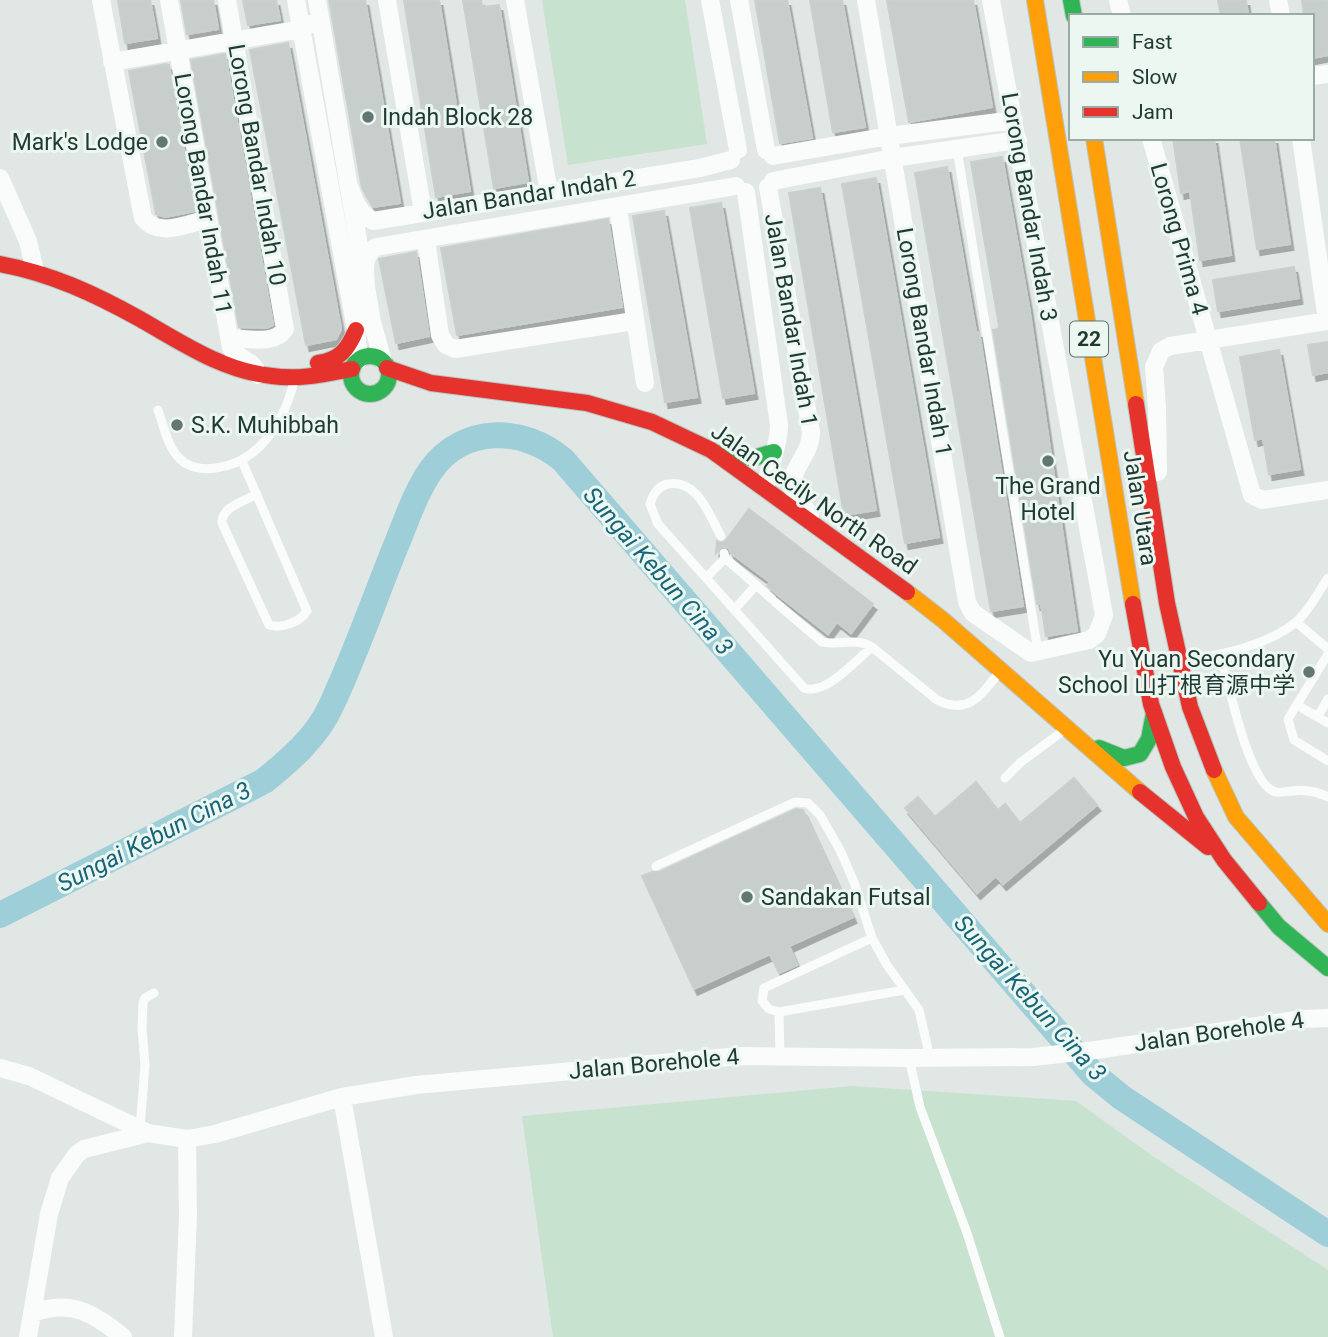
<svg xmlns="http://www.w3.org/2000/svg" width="1328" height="1337" viewBox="0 0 1328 1337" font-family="Roboto,'Noto Sans SC',sans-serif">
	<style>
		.green { fill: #c8e2d0 }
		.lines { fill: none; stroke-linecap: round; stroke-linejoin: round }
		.river { stroke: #9eced8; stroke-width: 26 }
		.building { fill: #c7cecb; stroke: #c9d0cd; stroke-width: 2; filter: url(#shadow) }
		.fast-casing { stroke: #b9c4bf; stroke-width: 18 }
		.slow-casing { stroke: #b9c4bf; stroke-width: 18 }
		.jam-casing { stroke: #b9c4bf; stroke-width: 18 }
		.lane { stroke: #fafbfb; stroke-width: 9 }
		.street { stroke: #fafbfb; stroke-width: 18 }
		.fast { stroke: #30b455; stroke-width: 16 }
		.slow { stroke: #ff9f0a; stroke-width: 16 }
		.jam { stroke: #e5322d; stroke-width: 16 }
		.poi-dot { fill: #627771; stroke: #edf7f2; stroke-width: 2.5 }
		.labels { text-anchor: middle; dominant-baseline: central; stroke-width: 6; stroke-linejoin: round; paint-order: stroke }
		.shield { fill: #edf7f2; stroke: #5c736c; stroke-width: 2 }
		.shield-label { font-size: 21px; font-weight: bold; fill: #1e3a33 }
		.poi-label { font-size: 23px; fill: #1e3a33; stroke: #edf7f2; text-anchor: start }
		.street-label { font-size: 23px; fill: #1e3a33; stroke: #edf7f2 }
		.water-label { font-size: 24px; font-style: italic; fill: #166578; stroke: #edf7f2 }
	</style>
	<defs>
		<filter id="shadow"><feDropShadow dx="3.5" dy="6" stdDeviation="0" flood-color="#0004"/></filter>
	</defs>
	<rect width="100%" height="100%" fill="#e0e7e4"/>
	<!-- green -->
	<path class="green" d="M542,0H685L707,144L568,165Z
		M852,1086L1076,1101L1154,1157L1328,1270V1337H553L522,1116Z"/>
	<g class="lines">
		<!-- river -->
		<path class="river" d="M0,915L264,781C289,761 317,737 331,706C355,655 374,600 395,548C406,522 415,493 431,470C463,425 524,426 563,460L1093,1074L1121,1097L1328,1234"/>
	</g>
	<!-- building -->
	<path class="building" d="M118,0H150L157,38L125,43Z
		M181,0H213L218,29L187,34Z
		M243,0H276L280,20L248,25Z
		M329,0H365L400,203L373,207L362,188Z
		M404,0H439L470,191L436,197Z
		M463,0H481L482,7L499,5L528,182L494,188Z
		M755,0H787L812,138L780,143Z
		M810,0H842L865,127L833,132Z
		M887,0H973L992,107L909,122Z
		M1218,0H1246L1248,16H1221Z
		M1302,0H1328V55L1312,58V16H1304Z
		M288,43L341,329L336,339L306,345L250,50Z
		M225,54L273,325L266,328L239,327L191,60Z
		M166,64L169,65L195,211L165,217L156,214L129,71Z
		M1173,138H1214L1231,255L1200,260L1190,191L1181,193Z
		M1240,138H1274L1290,244L1257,249Z
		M1002,157L1029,307L1077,631L1046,636L1041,603L1037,604L993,330L998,329L999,326L971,162Z
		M947,167L976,332H979L1023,606L991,611L915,173Z
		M876,178L939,537L905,543L842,184Z
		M820,188L876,510L844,515L789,193Z
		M721,203L754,393L723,398L690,208Z
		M664,211L697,397L665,402L633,216Z
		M608,219L622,307L457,335L441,248Z
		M416,252L429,336L396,343L379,259Z
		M1294,267L1299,298L1218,311L1213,280Z
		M1328,342V372L1313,375L1308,345Z
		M1279,350L1300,469L1269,474L1263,438L1255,440L1240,357Z
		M749,509L873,604L851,633L837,622L828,634L778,595L767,586L770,582L731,553L729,548L722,546L716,553L717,541L721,543L726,540Z
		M1074,778L1097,805L1003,884L996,876L977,893L905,808L918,797L935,817L976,782L998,810L1005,804L1020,823Z
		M796,809L803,810L853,917L789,946L797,965L779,973L770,954L694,989L642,876L652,872H659Z"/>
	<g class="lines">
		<defs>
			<path id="fast" d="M1071,0L1074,16
				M351 375a19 19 0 1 1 38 0a19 19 0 1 1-38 0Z
				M721,453L753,458L774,452
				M1099,748L1124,758L1140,754L1149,739L1154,713
				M1259,903L1279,927L1328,968"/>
			<path id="slow" d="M1035,0L1133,604
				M1094,138L1136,404
				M907,592L943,620L1140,792
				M1214,770L1236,817L1328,924"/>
			<path id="jam" d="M0,264C50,273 95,294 140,319C182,343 223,371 272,376C300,380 325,374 352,369
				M318,363C340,360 348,349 356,330
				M387,368L431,383L587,403L652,422L711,450L907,592
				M1136,404L1167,603L1190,707L1214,770
				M1133,604L1151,704L1173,767L1196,817L1224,860L1259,903
				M1140,792L1208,847"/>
		</defs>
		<!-- fast casing -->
		<use href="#fast" class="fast-casing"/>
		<!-- slow casing -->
		<use href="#slow" class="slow-casing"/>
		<!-- jam casing -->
		<use href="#jam" class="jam-casing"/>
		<!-- lane -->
		<path class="lane" d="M957,149L1038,652
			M158,410C164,426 167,446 180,459C189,468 204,470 216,468C260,462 284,422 294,381
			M242,461L307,611C300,622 282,629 269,625L222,523C221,507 245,501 257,494
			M721,536C709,515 698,479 668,484C658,486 653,494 650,504L658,524L804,688C825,696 856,660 872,647C856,637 839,646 822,642L775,602
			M724,553L725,558L772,599
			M706,578L725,558
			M734,610L756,585
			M1296,622L1328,649
			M872,647L937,700C969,716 982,694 1000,671
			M1328,654L1288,719L1294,740L1328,761
			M1221,655C1228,682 1249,787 1276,792C1280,793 1287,791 1292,791C1306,789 1316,791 1328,797
			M1184,661C1220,655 1267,646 1296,622C1309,611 1318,592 1328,578
			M1297,705L1328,723
			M1318,716L1328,699
			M1005,778L1021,762L1067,728
			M656,866L795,802L808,803L820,815L840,850L854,882L872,938L887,965L919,1010L930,1058
			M779,1012L904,990
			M780,1056L779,1012L769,1009L762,1001L764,988L872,938
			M909,1058L920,1107L967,1233L1000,1337
			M140,1129L145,1065L142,1028L143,1003L145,998L154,993"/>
		<!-- street -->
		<path class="street" d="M101,0L143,218C159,238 187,224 208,219
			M169,0L231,348C239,360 253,359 258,375
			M227,0L285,329C275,346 246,338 229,338
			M296,0L356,330L359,360
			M317,0L372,322L383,361
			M387,0L423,212
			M515,0L549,192
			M710,0L738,150
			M739,0L766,150
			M866,0L967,602L973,613L1031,653L1089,640L1097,634L1104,615L991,0
			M1118,0L1122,16
			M1278,0L1281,16
			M112,62L301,29L310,24
			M1312,76L1328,74
			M1151,138L1252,495L1262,500L1328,490
			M1301,138L1327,321
			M773,156L889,136L1014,120
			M0,178L28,241L35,271
			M773,181L893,158L1018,140
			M348,183C354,199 357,212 373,221L700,168L731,160
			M768,187L811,432C811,453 793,466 791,486L810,516
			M746,192L779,425C779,446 769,467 765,488
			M618,208L645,383
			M426,240L440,335L446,345L455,349L634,321
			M366,286C365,270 362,256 376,247L736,186
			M1158,472L1157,408L1154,367L1161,351L1170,346L1328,321
			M0,1068L29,1076L148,1133L187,1139L215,1134L342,1097L416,1085L740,1056L909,1058L1033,1057L1096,1050L1303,1019L1328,1018
			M342,1097L384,1337
			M33,1313C70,1299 94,1313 123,1337
			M28,1337L49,1214L60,1178L77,1154L84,1149L148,1133
			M183,1337L188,1216L187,1139"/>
		<!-- fast -->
		<use href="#fast" class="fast"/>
		<!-- slow -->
		<use href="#slow" class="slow"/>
		<!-- jam -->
		<use href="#jam" class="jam"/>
	</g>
	<!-- markers -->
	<g class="poi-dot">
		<circle cx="368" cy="117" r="7"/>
		<circle cx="162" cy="142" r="7"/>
		<circle cx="177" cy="425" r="7"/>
		<circle cx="1048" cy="461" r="7"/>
		<circle cx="1309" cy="672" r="7"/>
		<circle cx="747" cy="897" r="7"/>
	</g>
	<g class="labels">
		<!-- shield labels -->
		<rect class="shield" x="1070" y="321.5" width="38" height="35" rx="5"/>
		<g class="shield-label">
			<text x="1089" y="339">22</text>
		</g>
		<!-- poi labels -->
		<g class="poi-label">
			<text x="382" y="117">Indah Block 28</text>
			<text x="148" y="142" text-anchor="end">Mark's Lodge</text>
			<text x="191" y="425">S.K. Muhibbah</text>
			<text x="1048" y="486" text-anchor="middle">The Grand<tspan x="1048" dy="26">Hotel</tspan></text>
			<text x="1295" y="659" text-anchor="end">Yu Yuan Secondary<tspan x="1295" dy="26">School 山打根育源中学</tspan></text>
			<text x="761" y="897">Sandakan Futsal</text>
		</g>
		<!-- street labels -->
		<g class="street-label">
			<text transform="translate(257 165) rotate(80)">Lorong Bandar Indah 10</text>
			<text transform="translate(203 194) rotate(80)">Lorong Bandar Indah 11</text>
			<text transform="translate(529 195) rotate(-9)">Jalan Bandar Indah 2</text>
			<text transform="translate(1029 207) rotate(80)">Lorong Bandar Indah 3</text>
			<text transform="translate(1179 239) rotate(74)">Lorong Prima 4</text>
			<text transform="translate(791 320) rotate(80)">Jalan Bandar Indah 1</text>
			<text transform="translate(924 342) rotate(80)">Lorong Bandar Indah 1</text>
			<text transform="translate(814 499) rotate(35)">Jalan Cecily North Road</text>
			<text transform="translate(1140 508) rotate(81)">Jalan Utara</text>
			<text transform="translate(1219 1032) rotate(-8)">Jalan Borehole 4</text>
			<text transform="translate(654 1064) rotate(-5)">Jalan Borehole 4</text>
		</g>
		<!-- water labels -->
		<g class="water-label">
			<text transform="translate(658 571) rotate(49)">Sungai Kebun Cina 3</text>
			<text transform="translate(154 837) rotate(-27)">Sungai Kebun Cina 3</text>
			<text transform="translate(1030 998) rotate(48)">Sungai Kebun Cina 3</text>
		</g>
	</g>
	<!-- legend -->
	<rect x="1069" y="14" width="245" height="126" fill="#edf7f2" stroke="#9aaba6" stroke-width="2"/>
	<rect x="1083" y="37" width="35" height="10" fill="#30b455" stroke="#9aaba6" stroke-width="2"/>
	<text x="1132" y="49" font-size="21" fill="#1e3a33">Fast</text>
	<rect x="1083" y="72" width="35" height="10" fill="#ff9f0a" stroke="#9aaba6" stroke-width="2"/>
	<text x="1132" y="84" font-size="21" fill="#1e3a33">Slow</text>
	<rect x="1083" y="107" width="35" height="10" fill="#e5322d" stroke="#9aaba6" stroke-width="2"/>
	<text x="1132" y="119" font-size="21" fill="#1e3a33">Jam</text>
</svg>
